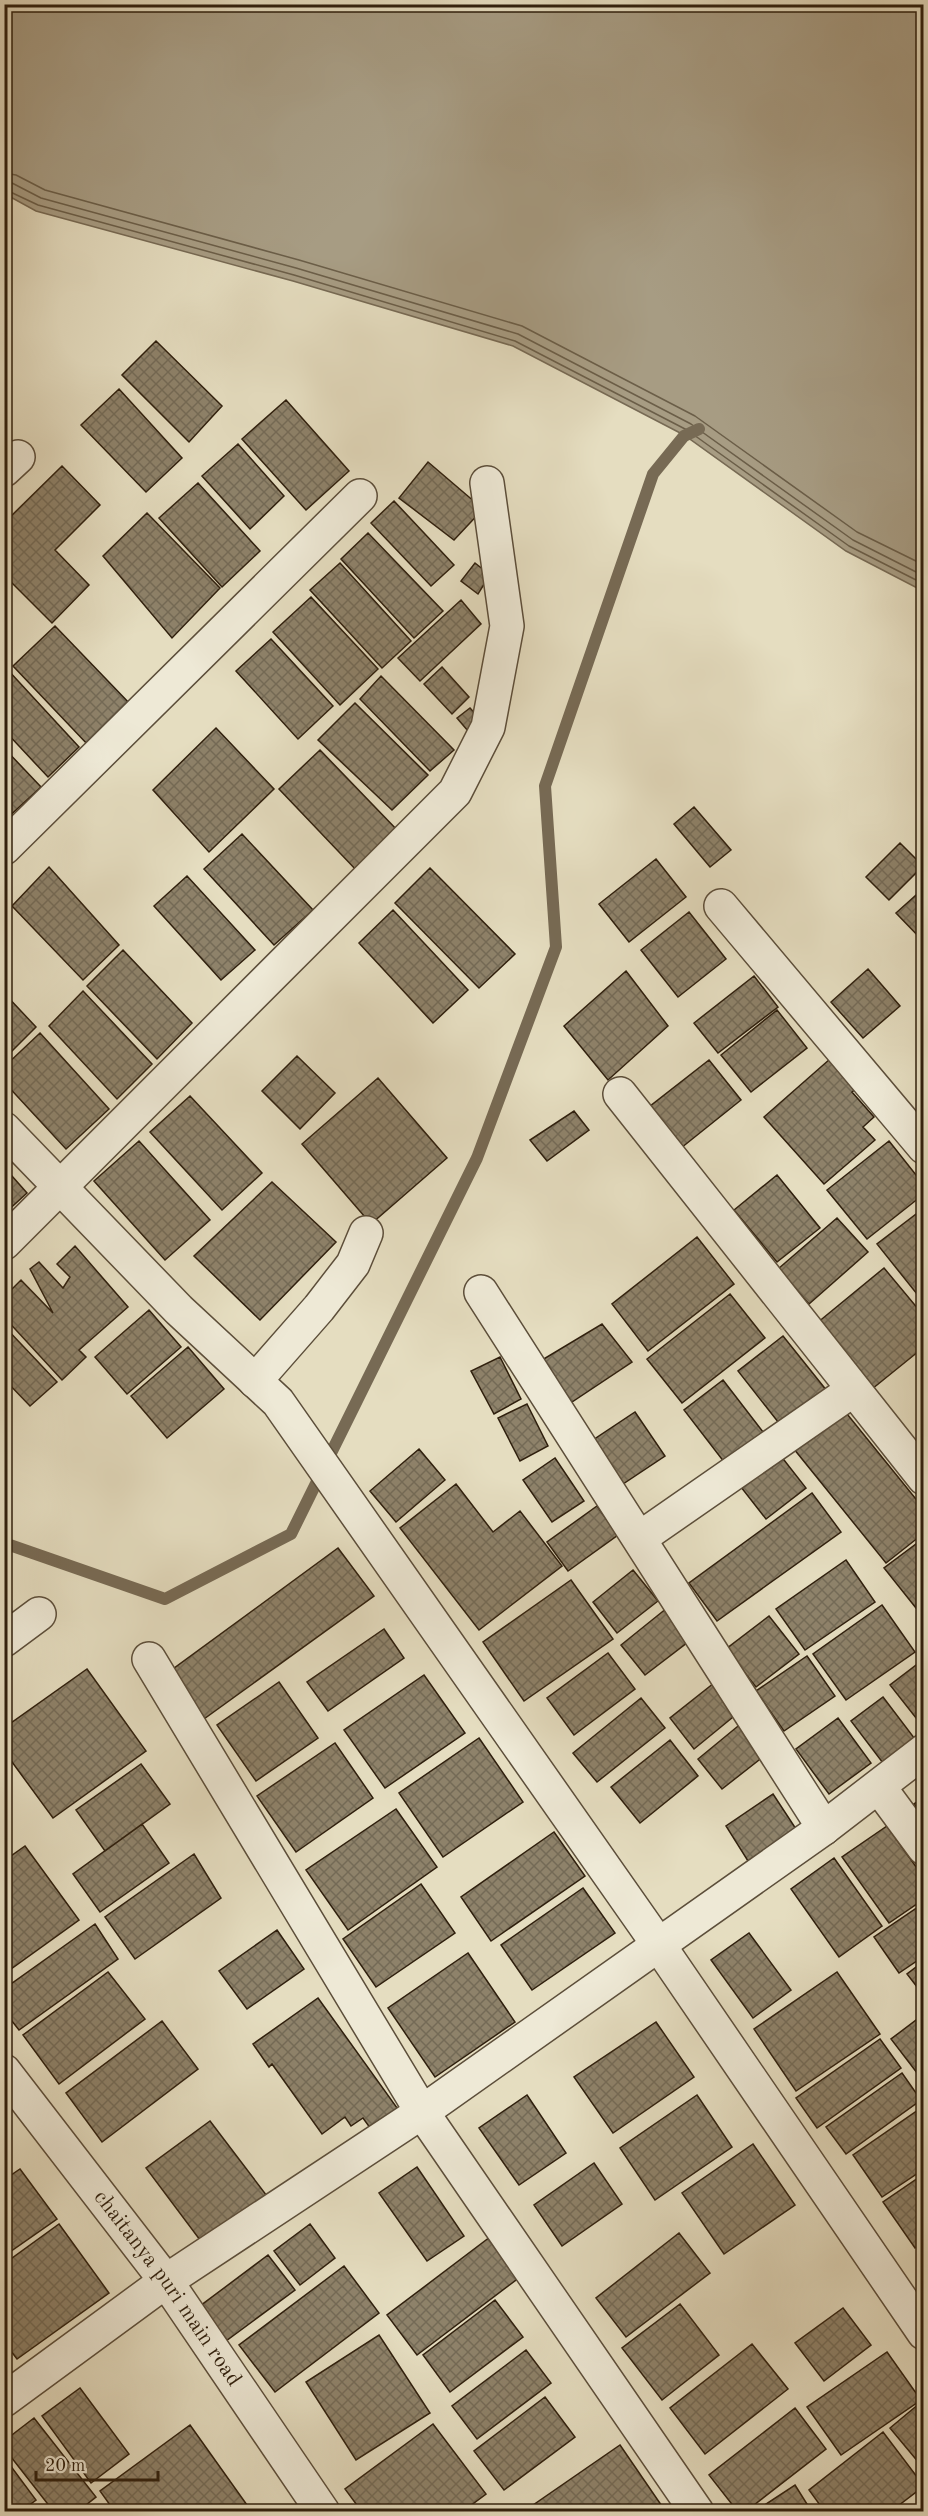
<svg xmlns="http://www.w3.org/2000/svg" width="928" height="2516" viewBox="0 0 928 2516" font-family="'Old Standard TT',serif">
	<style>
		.water { fill: #a79c83; stroke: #776a54; stroke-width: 1.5 }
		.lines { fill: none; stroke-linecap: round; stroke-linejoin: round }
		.shore { stroke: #6b5e48; stroke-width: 1.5 }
		.stream { stroke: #776a54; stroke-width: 12 }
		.building { fill: url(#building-cross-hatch); stroke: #2f1f0d; stroke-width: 1.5 }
		.minor-casing { stroke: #5c4e3a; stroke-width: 36 }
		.minor { stroke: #eee9d6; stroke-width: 33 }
		.labels { text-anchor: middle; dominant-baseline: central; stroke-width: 5; stroke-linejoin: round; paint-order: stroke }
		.street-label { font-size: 22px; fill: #2f1f0d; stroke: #eee9d6 }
	</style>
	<defs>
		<pattern id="building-cross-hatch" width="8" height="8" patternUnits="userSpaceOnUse" patternTransform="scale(1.5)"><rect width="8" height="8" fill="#8e826a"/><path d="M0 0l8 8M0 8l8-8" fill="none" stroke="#746a56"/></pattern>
	</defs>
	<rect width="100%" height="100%" fill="#e5ddc0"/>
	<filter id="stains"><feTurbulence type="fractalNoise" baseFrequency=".00333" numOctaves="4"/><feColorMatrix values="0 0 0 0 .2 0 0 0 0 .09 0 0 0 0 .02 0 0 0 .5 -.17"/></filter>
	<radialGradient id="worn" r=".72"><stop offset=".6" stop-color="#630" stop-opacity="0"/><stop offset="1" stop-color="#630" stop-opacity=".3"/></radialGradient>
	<!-- water -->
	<path class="water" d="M4,5H923V591L846,551L684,435L513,346L293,281L36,211L5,194Z"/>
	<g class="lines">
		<!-- shore -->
		<path class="shore" d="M4,173L16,175L45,190L299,260L522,326L695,416L857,532L924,565
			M4,182L12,183L41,198L296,268L518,334L691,424L853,540L924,576
			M4,189L38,205L294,275L515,341L687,430L849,546L924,584"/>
		<!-- stream -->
		<path class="stream" d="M4,1543L165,1599L291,1534L477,1158L556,947L545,786L653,474L684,436L699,429"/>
	</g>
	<!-- building -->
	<path class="building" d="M156,341L222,406L189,442L122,375Z
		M119,389L182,458L146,492L81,425Z
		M286,400L349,471L306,510L242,439Z
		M238,444L284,496L250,529L202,476Z
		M428,462L483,509L454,540L399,498Z
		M62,466L100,505L55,550L89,585L52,623L4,575V523Z
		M198,483L260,551L222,587L159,518Z
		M394,501L454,565L431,586L371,523Z
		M147,513L220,588L172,638L103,556Z
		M368,533L443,611L414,638L341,559Z
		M340,563L411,641L382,668L310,590Z
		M475,563L490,575L478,594L461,581Z
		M311,597L378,669L340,705L273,632Z
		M461,600L481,624L420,681L398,658Z
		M55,626L131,705L89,746L13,666Z
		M271,639L333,706L298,739L236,671Z
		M442,667L469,697L452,714L424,684Z
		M7,669L79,747L48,777L4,730V671Z
		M381,676L454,750L430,771L360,699Z
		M355,703L428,775L392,810L318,740Z
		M470,708L481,720L468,731L457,718Z
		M216,728L274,789L209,852L153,790Z
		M4,748L41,787L4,821Z
		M320,750L399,832L358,872L279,789Z
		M694,807L731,850L710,867L674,824Z
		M242,834L313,910L274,945L204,869Z
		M900,843L923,866L889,900L866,877Z
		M656,859L686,897L629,942L599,904Z
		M49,867L119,945L83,980L12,906Z
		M430,868L515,954L479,988L395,903Z
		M187,876L255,950L221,980L154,906Z
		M924,888V938L922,940L896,913Z
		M393,910L468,990L433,1023L359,943Z
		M689,912L726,959L678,997L641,950Z
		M123,950L192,1023L157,1059L87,986Z
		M868,969L900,1006L863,1038L831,1002Z
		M626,971L668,1026L608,1080L564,1026Z
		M754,976L778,1007L718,1053L694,1023Z
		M83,991L152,1064L117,1099L49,1026Z
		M4,993L36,1027L4,1059Z
		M777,1010L807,1048L751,1092L721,1055Z
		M40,1033L109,1109L66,1149L4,1082V1067Z
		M297,1056L335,1093L300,1129L262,1091Z
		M830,1059L856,1089L852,1092L874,1117L863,1127L875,1140L824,1184L764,1117Z
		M709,1060L741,1100L681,1148L649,1107Z
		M378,1078L447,1158L371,1224L302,1144Z
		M190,1096L262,1173L222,1210L150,1132Z
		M574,1111L589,1130L547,1161L530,1140Z
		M139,1141L210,1220L165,1260L94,1181Z
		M889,1141L924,1185V1194L867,1239L827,1190Z
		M4,1167L27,1193L4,1214Z
		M777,1175L820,1228L777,1262L734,1210Z
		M272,1182L336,1242L260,1320L194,1256Z
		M924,1208V1289L917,1294L877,1244Z
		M837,1218L868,1252L809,1304L778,1269Z
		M697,1237L734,1284L648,1351L612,1304Z
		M75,1246L128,1307L79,1350L86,1357L62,1380L4,1317V1297L21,1280L53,1313L30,1269L39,1262L63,1288L70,1277L57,1264Z
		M884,1268L924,1316V1347L872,1389L817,1323Z
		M730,1294L765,1338L682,1403L647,1359Z
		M149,1310L181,1347L127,1394L95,1357Z
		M602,1324L632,1362L566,1406L537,1363Z
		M4,1326L57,1382L30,1406L4,1379Z
		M783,1336L827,1391L782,1427L738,1371Z
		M188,1347L224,1389L167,1438L131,1396Z
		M500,1357L521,1399L494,1414L471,1371Z
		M723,1380L770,1441L731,1471L684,1410Z
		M527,1404L548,1446L520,1461L498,1418Z
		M843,1409L924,1509V1533L886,1563L794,1449Z
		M635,1412L665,1456L623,1484L593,1440Z
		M419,1449L445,1480L396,1522L370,1491Z
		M777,1451L806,1488L766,1519L737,1482Z
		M555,1458L584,1501L552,1522L523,1480Z
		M456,1484L493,1532L520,1511L562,1566L479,1630L400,1528Z
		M812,1493L841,1532L717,1621L689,1583Z
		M597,1506L618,1535L568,1571L547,1542Z
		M924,1538V1618L884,1568Z
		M338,1548L374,1596L197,1724L162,1677Z
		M846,1560L875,1602L805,1650L776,1609Z
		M633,1570L658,1601L617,1633L593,1602Z
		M571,1580L613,1639L524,1701L483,1642Z
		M882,1605L915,1652L846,1700L813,1654Z
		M667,1608L692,1639L645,1675L621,1645Z
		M769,1616L799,1654L756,1687L726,1649Z
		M384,1629L404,1658L328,1711L307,1682Z
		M608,1653L635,1689L574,1735L547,1698Z
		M807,1656L835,1696L784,1731L756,1691Z
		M924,1659V1728L890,1685Z
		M87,1669L146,1751L53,1818L4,1751V1728Z
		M424,1675L465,1733L385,1788L344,1730Z
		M279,1682L318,1738L256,1781L217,1725Z
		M714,1683L738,1713L694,1749L670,1718Z
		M883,1697L918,1743L886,1767L851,1721Z
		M641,1698L665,1728L597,1782L573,1753Z
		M838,1718L871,1763L829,1794L796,1749Z
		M743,1722L768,1753L722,1789L698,1759Z
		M479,1738L523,1802L443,1857L399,1793Z
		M670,1740L698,1776L640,1823L611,1787Z
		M335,1743L373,1798L296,1852L257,1796Z
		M141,1764L170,1804L105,1851L76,1810Z
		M773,1794L800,1835L753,1869L726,1826Z
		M924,1797V1816L914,1804Z
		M396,1809L437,1867L348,1930L306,1870Z
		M142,1824L169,1863L100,1912L73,1874Z
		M887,1826L924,1878V1899L889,1923L842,1857Z
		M554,1832L585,1876L491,1941L461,1897Z
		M25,1846L79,1920L4,1974V1861Z
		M194,1854L221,1898L135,1959L105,1917Z
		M834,1858L882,1926L839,1957L791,1889Z
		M421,1884L455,1933L376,1987L343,1939Z
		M583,1888L615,1933L532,1990L501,1945Z
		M924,1903V1956L899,1973L874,1937Z
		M95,1924L118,1959L19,2030L4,2011V1989Z
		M277,1930L304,1969L247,2009L219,1971Z
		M749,1933L791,1990L753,2018L711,1960Z
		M468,1953L515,2022L435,2077L388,2008Z
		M924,1961V1996L907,1974Z
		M108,1972L145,2019L59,2084L23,2035Z
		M837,1972L880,2034L796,2091L754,2029Z
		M318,1998L400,2112L373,2132L363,2118L351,2126L345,2117L322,2134L272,2064L269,2067L253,2044Z
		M924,2014V2082L891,2039Z
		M162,2021L198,2069L102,2142L66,2093Z
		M656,2022L694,2077L613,2133L574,2077Z
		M880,2039L901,2068L817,2128L796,2098Z
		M902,2073L921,2100L846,2154L826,2127Z
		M527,2095L566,2153L519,2185L479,2128Z
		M697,2095L732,2147L655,2200L620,2148Z
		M924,2106V2169L882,2197L853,2155Z
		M210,2121L267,2196L203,2244L146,2168Z
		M753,2144L795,2205L724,2254L682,2193Z
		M594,2163L622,2204L562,2246L534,2205Z
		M417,2167L464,2236L427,2261L379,2193Z
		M20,2169L57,2219L4,2256V2180Z
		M924,2174V2242L915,2248L883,2202Z
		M59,2224L109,2293L17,2359L4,2342V2264Z
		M310,2224L335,2258L300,2285L274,2251Z
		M679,2233L710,2273L626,2337L596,2298Z
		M490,2237L520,2277L417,2355L387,2315Z
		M268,2255L295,2290L226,2341L200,2306Z
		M344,2266L379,2313L275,2392L239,2345Z
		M495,2300L523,2337L450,2392L423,2355Z
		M680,2304L719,2355L662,2400L622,2348Z
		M843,2308L871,2345L824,2381L795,2343Z
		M379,2335L430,2413L356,2460L306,2382Z
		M752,2344L788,2389L705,2454L670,2408Z
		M526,2350L551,2383L477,2439L452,2406Z
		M887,2352L921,2400L841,2455L807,2407Z
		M80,2388L129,2454L91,2483L42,2416Z
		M545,2397L575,2437L504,2490L474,2451Z
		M920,2403L924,2408V2469L890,2428Z
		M795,2408L826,2449L745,2512H738L709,2475Z
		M34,2418L96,2497L77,2512H54L4,2448V2441Z
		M433,2424L486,2494L462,2512H362L345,2489Z
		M190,2425L252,2512H115L100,2491Z
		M883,2432L924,2486L890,2512H825L809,2490Z
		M620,2445L666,2512H523Z
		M4,2457L36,2500L20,2512H4Z
		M795,2485L812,2512H754Z"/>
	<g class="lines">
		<defs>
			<g id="minor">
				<path d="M4,470L18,457"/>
				<path d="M4,848L360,496"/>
				<path d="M721,906L924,1147"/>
				<path d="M620,1094L924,1478"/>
				<path d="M4,1129L179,1310L278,1402L658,1944L924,2333"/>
				<path d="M4,1243L455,792L488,727L507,626L487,483"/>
				<path d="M481,1292L824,1828"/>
				<path d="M255,1381L319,1308L353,1264L366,1233"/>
				<path d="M640,1538L853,1390"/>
				<path d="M4,1640L39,1614"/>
				<path d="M149,1659L422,2112L697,2512"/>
				<path d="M879,1787L924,1848"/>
				<path id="s1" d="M4,2071L166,2281L323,2512"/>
				<path d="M4,2400L166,2281L422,2112L824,1828L924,1751"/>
			</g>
		</defs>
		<!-- minor casing -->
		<use href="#minor" class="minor-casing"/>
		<!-- minor -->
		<use href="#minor" class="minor"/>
	</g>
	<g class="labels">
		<!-- street labels -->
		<g class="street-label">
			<text stroke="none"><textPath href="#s1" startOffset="272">chaitanya puri main road</textPath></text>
		</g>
	</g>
	<!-- margin -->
	<rect width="928" height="2516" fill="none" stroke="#e5ddc0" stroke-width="24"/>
	<rect x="6" y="6" width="916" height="2504" fill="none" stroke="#2f1f0d" stroke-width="3"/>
	<rect x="12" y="12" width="904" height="2492" fill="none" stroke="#2f1f0d" stroke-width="1.5"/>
	<!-- scale -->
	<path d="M36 2471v9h122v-9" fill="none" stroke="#2f1f0d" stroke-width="3"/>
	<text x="45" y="2471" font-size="18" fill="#2f1f0d" stroke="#eee9d6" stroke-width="4.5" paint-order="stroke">20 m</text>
	<rect width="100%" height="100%" filter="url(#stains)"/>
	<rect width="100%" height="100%" fill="url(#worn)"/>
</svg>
